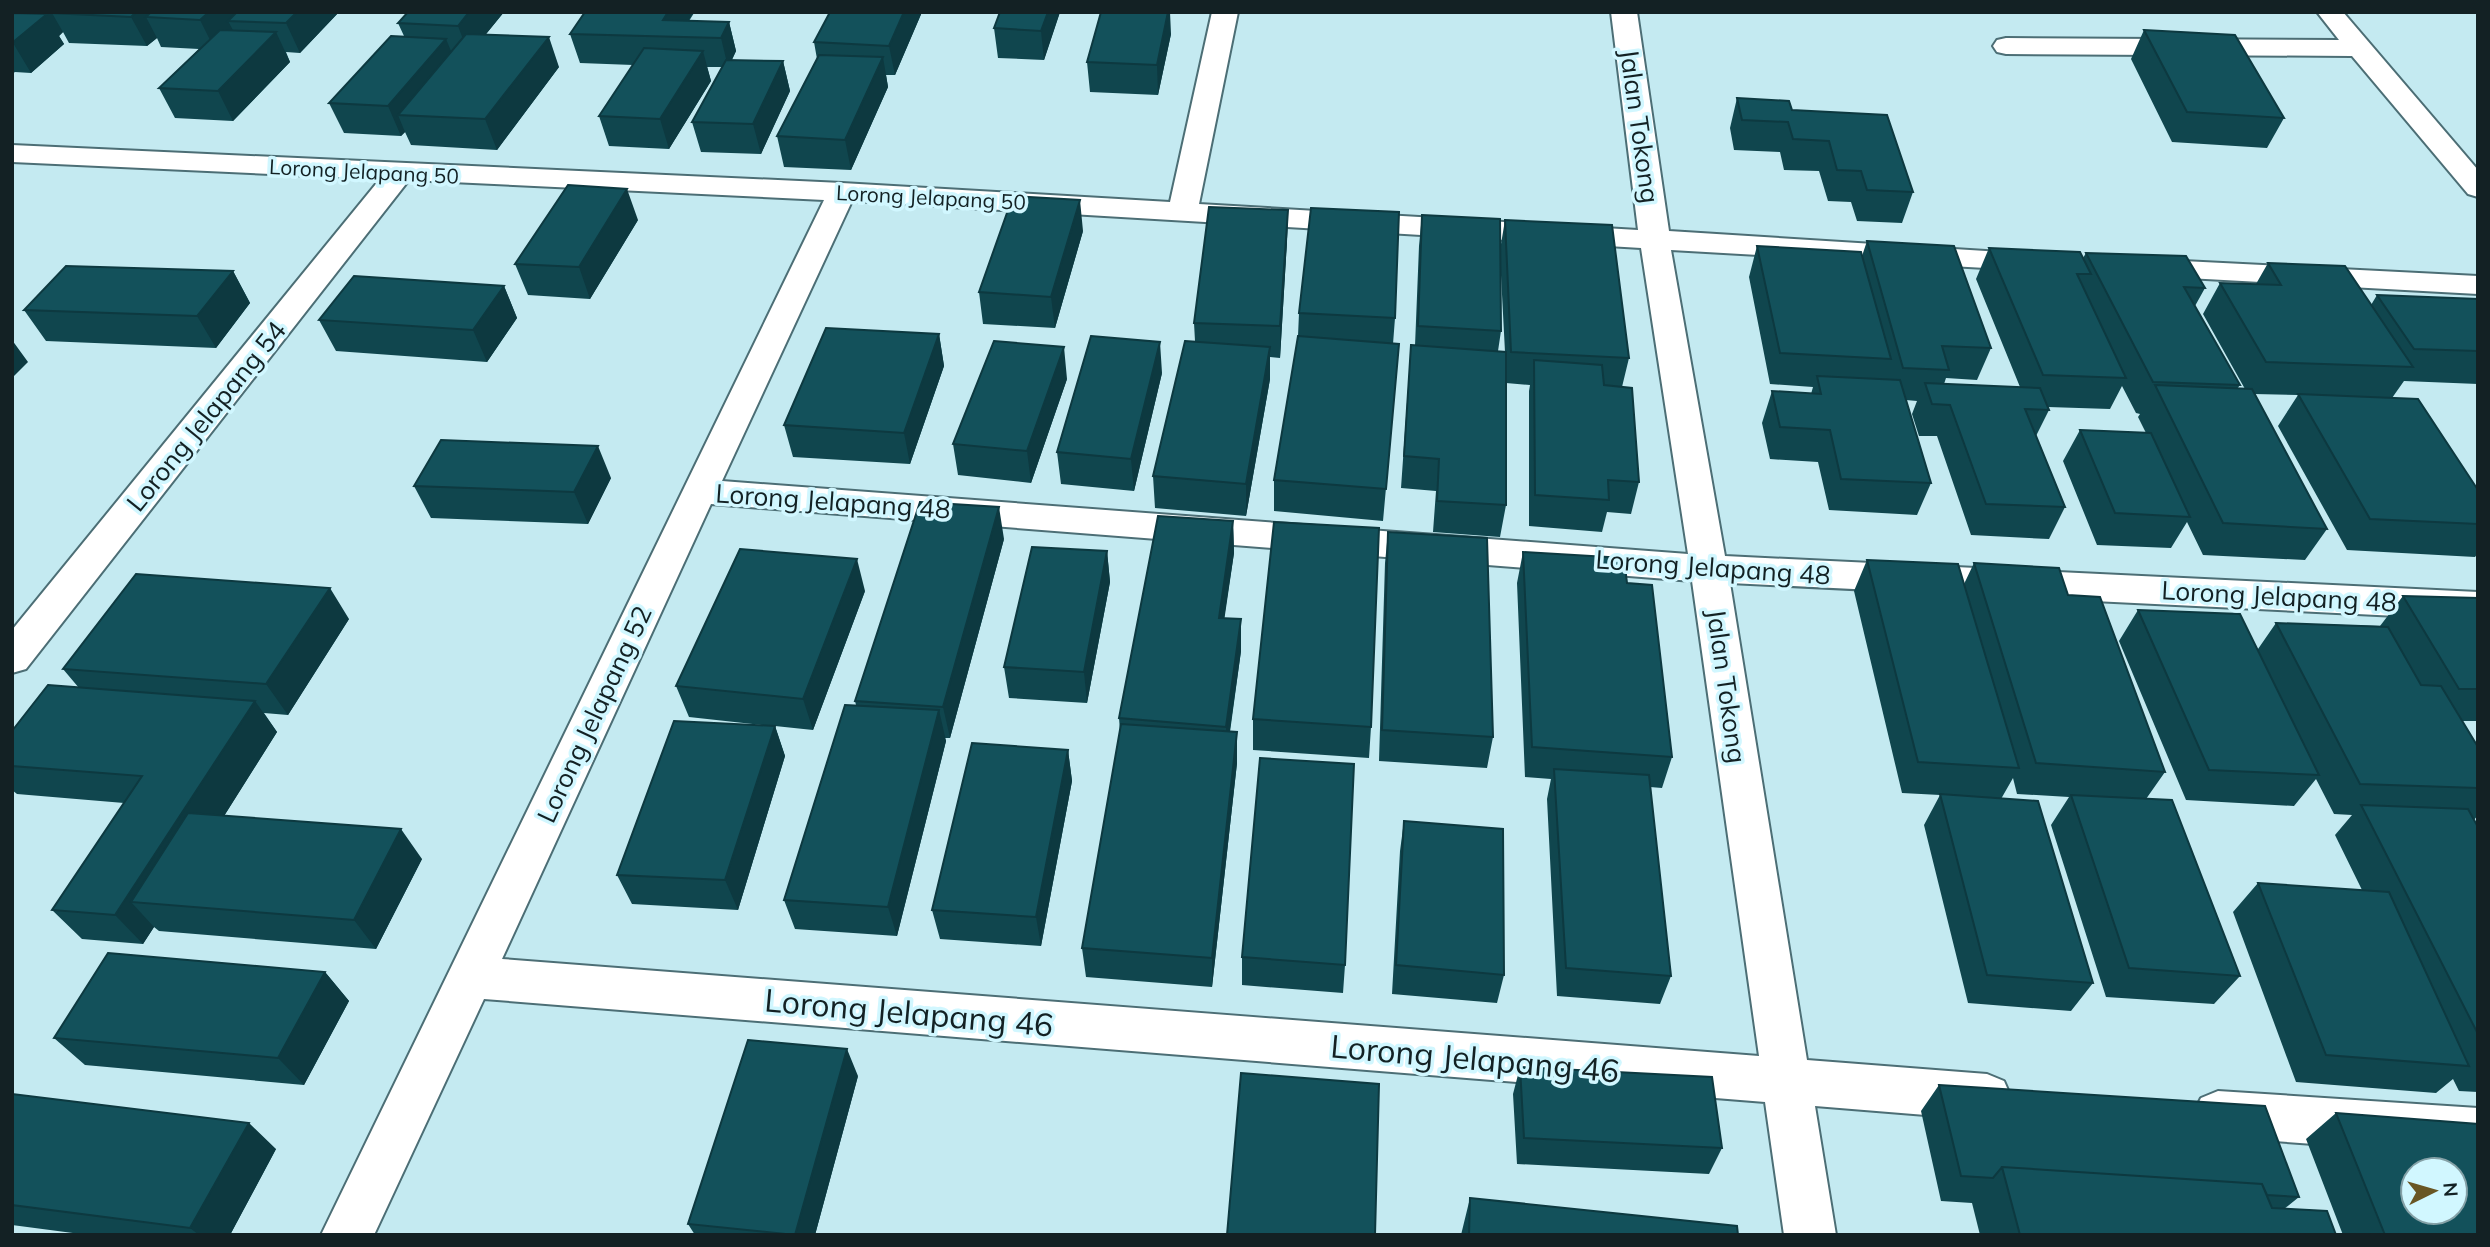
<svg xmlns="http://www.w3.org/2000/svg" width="2490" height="1247" viewBox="0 0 2490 1247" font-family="Mulish,sans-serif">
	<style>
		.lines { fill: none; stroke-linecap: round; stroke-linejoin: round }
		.minor-casing { stroke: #4c6e75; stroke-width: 4 }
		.minor { fill: #fff; fill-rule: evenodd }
		.wall { fill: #10464e; fill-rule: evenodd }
		.shaded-wall { fill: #0d3940 }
		.building { fill: #13515b; stroke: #0d3940; stroke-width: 2; fill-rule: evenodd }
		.labels { text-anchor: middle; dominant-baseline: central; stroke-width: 7; stroke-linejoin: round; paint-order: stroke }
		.far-street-label { font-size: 21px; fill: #132124; stroke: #d1f7ff }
		.street-label { font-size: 26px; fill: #132124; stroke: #d1f7ff }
		.near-street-label { font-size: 32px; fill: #132124; stroke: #d1f7ff }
	</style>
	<rect width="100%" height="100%" fill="#c4eaf1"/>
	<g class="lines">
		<defs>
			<path id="minor" d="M1212,12H1238L1199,204L1638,230L1611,12H1637L1669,231L2048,255L2052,262L2048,269L2037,271L1671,250L1725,556L2478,592V620L1730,583L1807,1060L1987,1074L2004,1081L2011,1097L2004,1113L1987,1120L1815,1106L1836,1235H1784L1765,1102L484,999L374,1235H321L824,200L409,180L26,669L12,673V630L380,179L12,162V145L842,183L1170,202ZM852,201L1641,248L1688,554L722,481ZM711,504L1692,581L1759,1056L502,959Z
				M2317,12H2343L2478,170V197L2468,194L2352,56L2006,54L1997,52L1993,46L1997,40L2006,38L2339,40Z
				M2143,259L2478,276V294L2132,275L2128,268L2132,261Z
				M2218,1091L2478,1108V1156L2218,1137L2201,1130L2193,1114L2201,1098Z"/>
		</defs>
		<!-- minor casing -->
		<use href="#minor" class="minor-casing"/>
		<!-- minor -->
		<use href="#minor" class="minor"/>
	</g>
	<!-- wall -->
	<path class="wall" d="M12,12H339L300,53L286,52L290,62L233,121L175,118L159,88L199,49L161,47L157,38L147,46L69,43L63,32L59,36L64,44L31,73L15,72L12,74Z
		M504,12L486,34L559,67L497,150L411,145L405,132L401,136L344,133L329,103L404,36L398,23Z
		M922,12L895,75H886L888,87L851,170L784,167L777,136L817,59L814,42Z
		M1060,12L1044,60L998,58L994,28Z
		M694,13L689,21L729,22L736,51L732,60L783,61L790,91L761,154L701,152L692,122L722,67H707L711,81L669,149L609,146L599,116L633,65L580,63L570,34Z
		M2144,30L2284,118L2267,148L2172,142L2131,59Z
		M1171,34L1158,95L1090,92L1087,62Z
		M1737,98L1792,110L1913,192L1902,223L1857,221L1851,202L1828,201L1819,171L1784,170L1780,152L1734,150L1730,128Z
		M1288,210L1287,241L1280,358L1270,357V379L1246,516L1155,508L1153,476L1195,341L1194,323Z
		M1422,215L1500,250L1505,220L1629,358L1622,387L1639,482L1631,514L1607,512L1602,532L1529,526V391L1530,385L1506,383V505L1500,537L1433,532L1436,491L1401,488L1411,345L1415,346L1419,246ZM1500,256L1505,352L1498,351L1501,331Z
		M638,220L590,299L528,295L515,264Z
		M1083,231L1055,328L983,324L979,292Z
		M1867,241L1991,348L1977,380L1946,378L1944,384L2020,387L1976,279L1989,248L2083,258L2086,253L2205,288L2195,306L2240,385L2237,389H2245L2203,314L2220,283L2256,284L2268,263L2371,305L2377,295L2478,299V384L2404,381L2392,398L2478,490V553L2475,557L2347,550L2278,426L2298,395L2254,394L2327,529L2305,560L2203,555L2187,522L2171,548L2097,545L2063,461L2080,430L2146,433L2138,417L2140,414L2136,413L2122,386L2110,409L2048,407L2049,410L2036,436L2065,507L2049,539L1971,535L1937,436H1919L1912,414L1917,401L1906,400L1931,483L1917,515L1829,510L1818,462L1770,459L1762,423L1772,391L1811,394L1813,387L1770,384L1749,277L1757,246L1862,256Z
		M233,271L250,303L216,348L46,341L24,310Z
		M504,286L517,318L487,362L336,351L319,320Z
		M1299,313L1395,318L1393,344H1399L1383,521L1274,511V480L1298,336Z
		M939,334L944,366L910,464L793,457L784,425Z
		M1162,373L1134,491L1061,484L1057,452Z
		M1067,379L1031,483L958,475L953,444Z
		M611,478L588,524L431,518L414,486Z
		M1233,521L1234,553L1224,618L1241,651L1230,732L1237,763L1212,987L1086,977L1082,948L1120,731L1119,718Z
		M1388,532L1493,737L1487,768L1379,761L1385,563Z
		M1004,539L950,738H945L946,741L897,936L795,929L784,900L856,705L855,701Z
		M1107,551L1110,582L1087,703L1009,698L1004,667Z
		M1523,552L1627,583L1672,757L1662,788L1650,787L1671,976L1660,1004L1557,996L1547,799L1551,779L1525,777L1517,583Z
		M1867,560L1964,584L1974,563L2068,595L2165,772L2146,799L2240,976L2214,1004L2106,997L2051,825L2069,797L2017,794L2013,778L2001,799L2093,983L2071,1011L1968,1003L1924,825L1940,795L1902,793L1854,591Z
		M865,591L813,730L775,726L785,756L738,910L632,904L617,875L772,726L689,717L676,686Z
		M2403,596L2478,599V721H2462L2478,747V815L2474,820L2478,827V1092L2459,1091L2453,1079L2436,1093L2296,1082L2233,912L2258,883L2362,890L2335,835L2352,815L2334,814L2316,779L2294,806L2186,800L2119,641L2138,610L2258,649L2276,623L2380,626Z
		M349,619L288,715L264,713L277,732L224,816L422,859L376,949L159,931L154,927L143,944L82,939L52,910L124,803L17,794L12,790V731L79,688L63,669Z
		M1253,719L1371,727L1369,758L1253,750Z
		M1068,750L1072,781L1041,946L940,939L932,910Z
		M1404,821L1504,975L1497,1003L1392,994L1400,851Z
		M1242,957L1345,965L1343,993L1242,985Z
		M325,972L349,1001L304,1085L85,1065L54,1038Z
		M1520,1067L1722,1148L1709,1174L1517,1164L1513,1094Z
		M858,1076L815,1235H695L688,1224Z
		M1939,1085L2299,1197L2284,1209L2336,1235H1980L1972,1203L1941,1201L1921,1111Z
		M12,1094L276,1149L230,1235H88L12,1225Z
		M2336,1113L2478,1235H2343L2306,1139Z
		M1470,1198L1738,1235H1461Z"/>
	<!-- shaded-wall -->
	<path class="shaded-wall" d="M39,12H87L52,13L63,32L59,36L64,44L31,73L13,43L42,18Z
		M136,12H184L146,17L157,38L147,46L131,17Z
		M209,12H255L228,21L234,32L215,50L200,20Z
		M297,12H339L300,53L286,23Z
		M469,12H504L469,55L458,26Z
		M668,12H693L680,37L663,20Z
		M904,12H922L895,75L889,46Z
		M1048,12H1060L1044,60L1041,31Z
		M1168,12H1170L1171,34L1158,95L1157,65Z
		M729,22L736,51L728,67L721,38Z
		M276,32L290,62L233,121L218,91Z
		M549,37L559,67L497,150L485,119Z
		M446,39L458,68L398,115L405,132L401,136L388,106Z
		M703,51L711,81L669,149L660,119Z
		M883,57L888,87L851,170L845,140Z
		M783,61L790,91L761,154L753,124Z
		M627,189L638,220L590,299L579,267Z
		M1080,200L1083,231L1055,328L1051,297Z
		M1288,210L1287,241L1280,358V326Z
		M233,271L250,303L216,348L197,316Z
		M504,286L517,318L487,362L473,330Z
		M939,334L944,366L910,464L904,433Z
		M12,340L28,362L12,378Z
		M1160,342L1162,373L1134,491L1131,459Z
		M1064,347L1067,379L1031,483L1027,451Z
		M1270,347V379L1246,516V484Z
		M598,446L611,478L588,524L574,492Z
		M999,507L1004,539L950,738L943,707Z
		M1233,521L1234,553L1220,649L1219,618Z
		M1107,551L1110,582L1087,703L1084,672Z
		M857,559L865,591L813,730L803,699Z
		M330,588L349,619L288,715L266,684Z
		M1241,619V651L1226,757V727Z
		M255,701L277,732L168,905L131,902L154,927L143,944L115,915Z
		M939,710L946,741L897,936L888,907Z
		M775,726L785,756L738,910L725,880Z
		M1237,732V763L1212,987V958Z
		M1068,750L1072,781L1041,946L1036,917Z
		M401,829L422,859L376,949L354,920Z
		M325,972L349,1001L304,1085L278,1058Z
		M847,1049L858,1076L815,1235H795Z
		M249,1123L276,1149L230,1235H199L190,1228Z"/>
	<!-- building -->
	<path class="building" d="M53,12H136L131,17L52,13Z
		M151,12H209L200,20L146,17Z
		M237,12H297L286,23L228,21Z
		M408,12H469L458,26L398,23Z
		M585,12H668L663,20L729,22L721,38L570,34Z
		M830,12H904L889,46L814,42Z
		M1000,12H1048L1041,31L994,28Z
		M1101,12H1168L1157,65L1087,62Z
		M12,13L47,14L12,43Z
		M220,30L276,32L218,91L159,88Z
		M2144,30L2235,35L2284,118L2187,112Z
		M466,34L549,37L485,119L398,115Z
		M391,36L446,39L388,106L329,103Z
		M644,48L703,51L660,119L599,116Z
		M819,55L883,57L845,140L777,136Z
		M726,60L783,61L753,124L692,122Z
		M1737,98L1789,101L1792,110L1887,115L1913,192L1867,190L1861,171L1837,170L1829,141L1793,139L1788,122L1742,120Z
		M568,185L627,189L579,267L515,264Z
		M1013,196L1080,200L1051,297L979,292Z
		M1209,207L1288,210L1280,326L1194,323Z
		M1311,208L1399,212L1395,318L1299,313Z
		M1422,215L1500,219L1501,331L1418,326Z
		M1505,220L1612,225L1629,358L1511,352Z
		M1867,241L1954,246L1991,348L1942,346L1949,370L1903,368Z
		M1757,246L1861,252L1891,359L1780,353Z
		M1989,248L2080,252L2091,274H2077L2126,378L2043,375Z
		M2086,253L2186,256L2205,288L2184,287L2240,385L2153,382Z
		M2268,263L2345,266L2413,367L2266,362L2220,283L2281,285Z
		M66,266L233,271L197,316L24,310Z
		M354,276L504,286L473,330L319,320Z
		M2377,295L2478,299V351L2414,349Z
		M826,328L939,334L904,433L784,425Z
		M1091,336L1160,342L1131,459L1057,452Z
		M1298,336L1399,344L1386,489L1274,480Z
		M994,341L1064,347L1027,451L953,444Z
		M1185,341L1270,347L1246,484L1153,476Z
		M1411,345L1506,352V505L1437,501L1439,459L1404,456Z
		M1534,360L1602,365L1604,385L1632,388L1639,482L1608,480L1609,500L1535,495Z
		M1817,376L1900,380L1931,483L1841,479L1830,430L1780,427L1772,391L1821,394Z
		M1925,383L2040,388L2049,410L2025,409L2065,507L1986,504L1950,405L1932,404Z
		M2155,385L2252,389L2327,529L2223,523Z
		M2298,394L2418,399L2478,490V524L2370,519Z
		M2080,430L2151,433L2190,517L2115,513Z
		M441,440L598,446L574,492L414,486Z
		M920,502L999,507L943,707L855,701Z
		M1158,516L1233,521L1219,618L1241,619L1226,727L1119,718Z
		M1274,522L1379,528L1371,727L1253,719Z
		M1388,532L1487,538L1493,737L1382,730Z
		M1032,547L1107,551L1084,672L1004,667Z
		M740,549L857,559L803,699L676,686Z
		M1523,552L1624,558L1627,583L1652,585L1672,757L1532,747Z
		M1867,560L1958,564L2019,768L1918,762Z
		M1974,563L2059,568L2068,595L2100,597L2165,772L2036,763Z
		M136,574L330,588L266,684L63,669Z
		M2403,596L2478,598V689H2459Z
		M2138,610L2240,614L2319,775L2209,770Z
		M2276,623L2388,627L2421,685L2441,686L2478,747V788L2360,784Z
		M48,685L255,701L115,915L52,910L142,776L12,766V731Z
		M845,705L939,710L888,907L784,900Z
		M674,721L775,726L725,880L617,875Z
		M1121,724L1237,732L1212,958L1082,948Z
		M972,743L1068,750L1036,917L932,910Z
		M1260,758L1354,764L1345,965L1242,957Z
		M1554,769L1649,775L1671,976L1566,968Z
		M1940,794L2038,801L2093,983L1987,975Z
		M2071,795L2172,800L2240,976L2129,968Z
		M2361,805L2468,809L2478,827V1034Z
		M188,813L401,829L354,920L131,902Z
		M1404,821L1503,829L1504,975L1396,965Z
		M2258,883L2389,892L2469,1066L2326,1055Z
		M108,953L325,972L278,1058L54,1038Z
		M748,1040L847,1049L795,1235L688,1224Z
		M1520,1067L1712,1077L1722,1148L1524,1138Z
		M1241,1073L1379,1084L1375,1235H1227Z
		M1939,1085L2265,1106L2299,1197L2267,1195L2262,1184L2002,1167L1993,1178L1961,1176Z
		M12,1094L249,1123L190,1228L12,1205Z
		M2336,1113L2478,1124V1235H2385ZM2413,1170H2455V1212H2413Z
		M2002,1167L2262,1184L2272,1208L2327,1211L2336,1235H2020Z
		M1470,1198L1737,1226L1738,1235H1469Z"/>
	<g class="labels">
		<!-- far-street labels -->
		<g class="far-street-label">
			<text transform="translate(364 171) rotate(3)">Lorong Jelapang 50</text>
			<text transform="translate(931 197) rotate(3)">Lorong Jelapang 50</text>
		</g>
		<!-- street labels -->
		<g class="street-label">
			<text transform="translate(1640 126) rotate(82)">Jalan Tokong</text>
			<text transform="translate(206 416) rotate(-51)">Lorong Jelapang 54</text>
			<text transform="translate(833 501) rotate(4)">Lorong Jelapang 48</text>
			<text transform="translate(1713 567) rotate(4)">Lorong Jelapang 48</text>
			<text transform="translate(2279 596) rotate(3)">Lorong Jelapang 48</text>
			<text transform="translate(1727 686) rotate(82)">Jalan Tokong</text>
			<text transform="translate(594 714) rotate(-65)">Lorong Jelapang 52</text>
		</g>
		<!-- near-street labels -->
		<g class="near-street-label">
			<text transform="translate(909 1012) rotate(5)">Lorong Jelapang 46</text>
			<text transform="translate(1475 1058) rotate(5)">Lorong Jelapang 46</text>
		</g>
	</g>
	<!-- border -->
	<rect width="2490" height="1247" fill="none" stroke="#132124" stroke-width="28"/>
	<!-- north arrow -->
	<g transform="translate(2434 1191) rotate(85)"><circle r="33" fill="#d1f7ff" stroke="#85a1a7" stroke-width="2"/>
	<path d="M0-5L12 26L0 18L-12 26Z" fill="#695624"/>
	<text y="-10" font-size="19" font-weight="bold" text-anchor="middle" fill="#132124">N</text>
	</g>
</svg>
